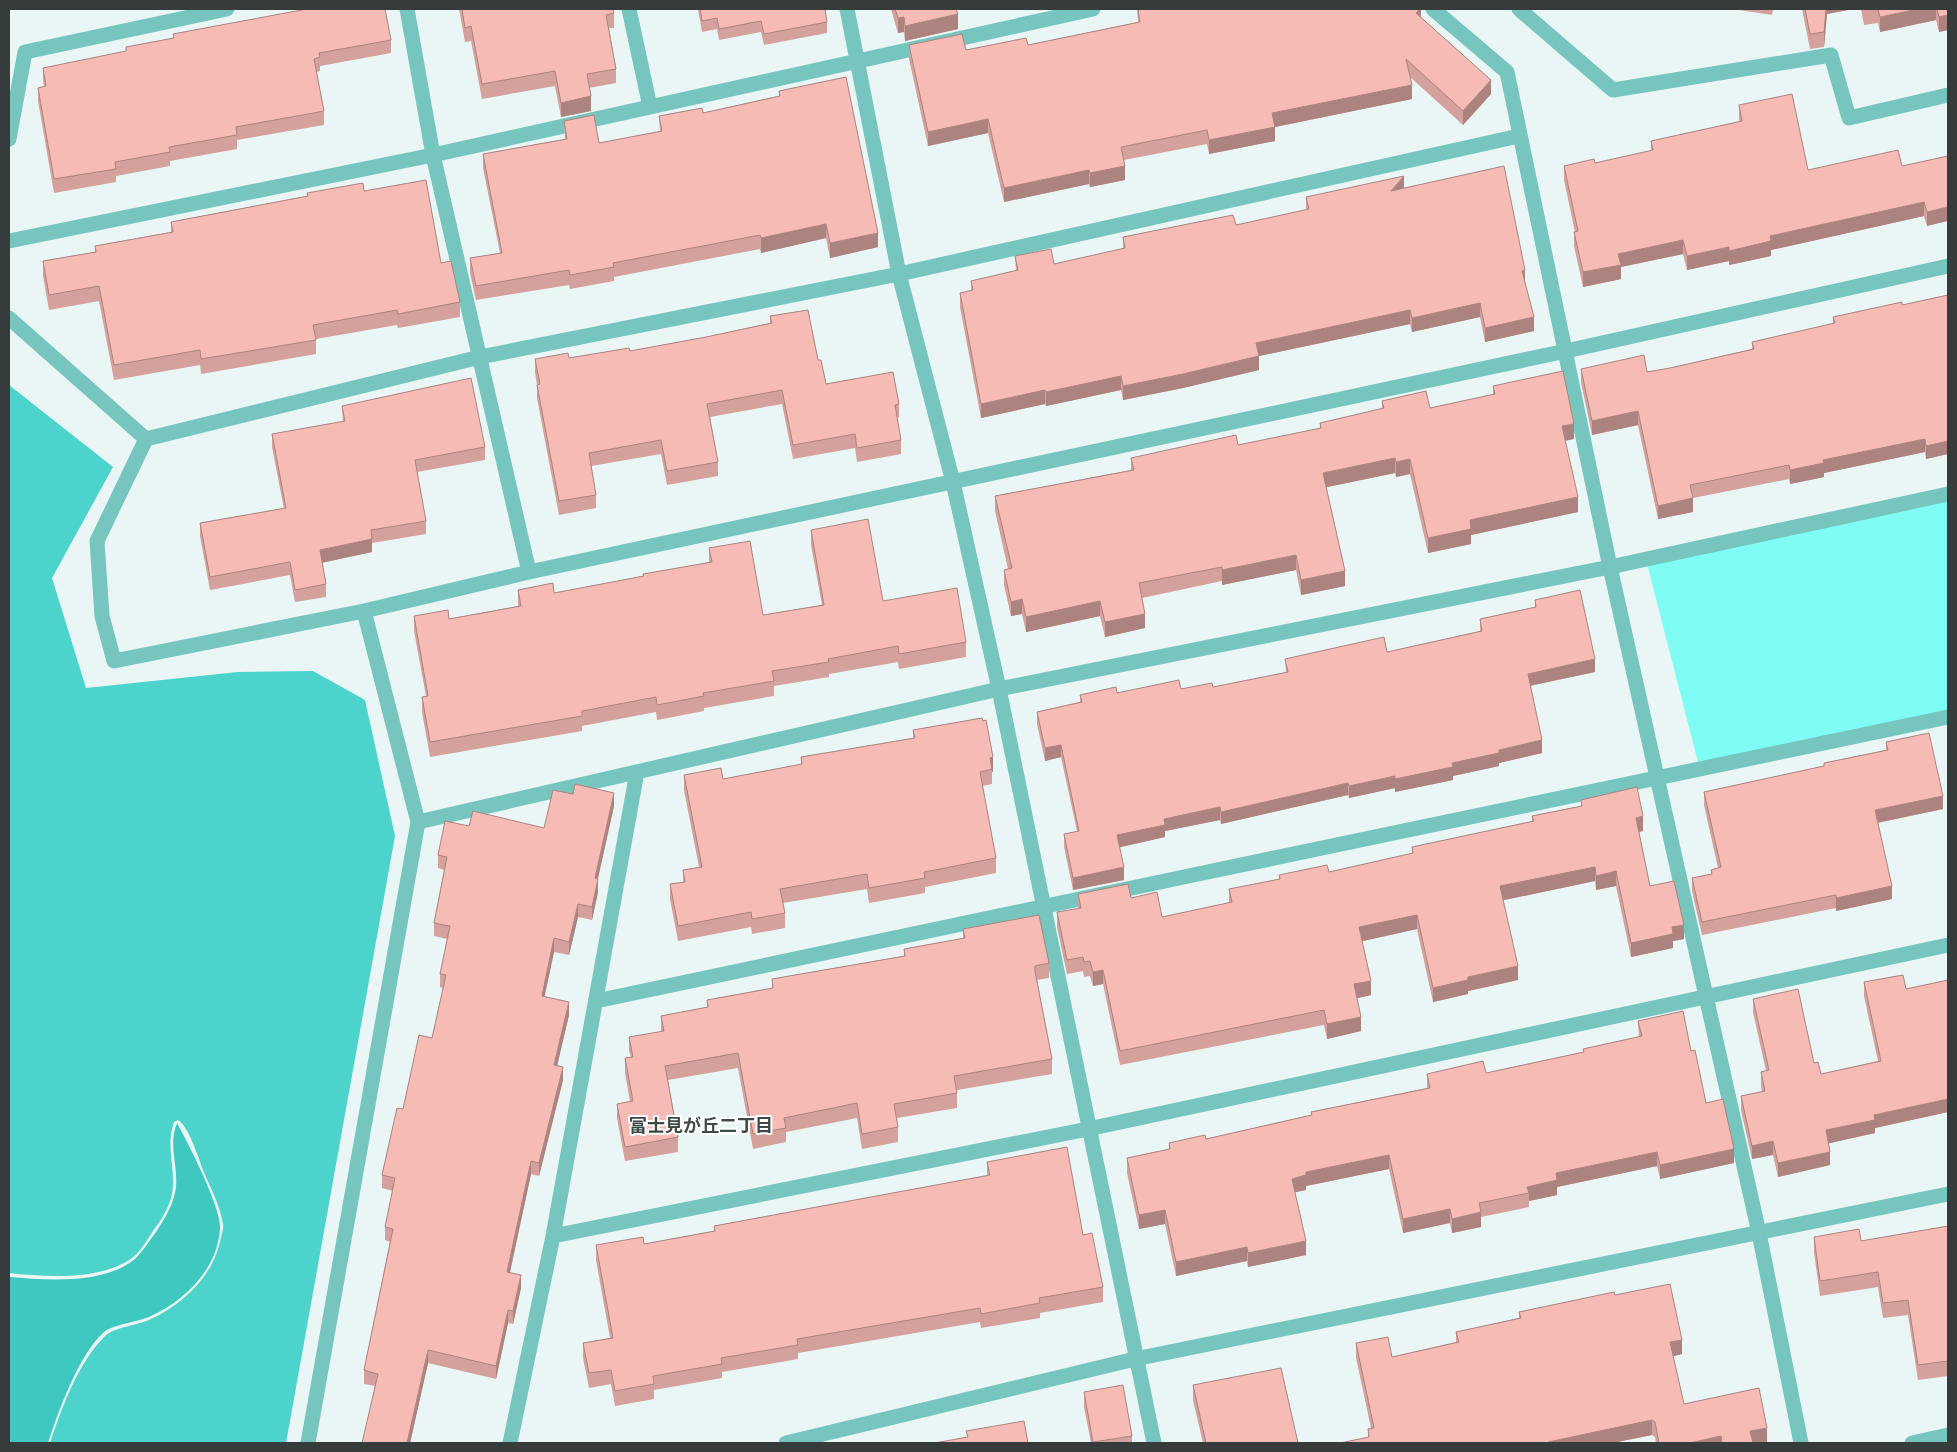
<svg xmlns="http://www.w3.org/2000/svg" width="1957" height="1452" font-family="'Zilla Slab','Noto Sans JP',serif">
	<style>
		.green { fill: #7ffdf4 }
		.forest { fill: #4cd3cb }
		.water { fill: #3ec8c0 }
		.lines { fill: none; stroke-linecap: round; stroke-linejoin: round }
		.minor { stroke: #76c6bf; stroke-width: 15 }
		.tertiary { stroke: #76c6bf; stroke-width: 15 }
		.wall { fill: #d4a19c }
		.shaded-wall { fill: #ac837f }
		.building { fill: #f6bbb5; stroke: #ac837f }
		.labels { text-anchor: middle; stroke-width: 4; stroke-linejoin: round; paint-order: stroke }
		.neighbourhood-label { font-size: 18px; font-weight: bold; fill: #3e4948; stroke: #fff }
	</style>
	<rect width="100%" height="100%" fill="#e9f6f5"/>
	<path class="green" d="M1948,494V717L1700,770L1646,560Z"/>
	<path class="forest" d="M9,385L113,467L52,578L86,688L238,672L313,671L365,700L395,836L286,1443H50C62,1407 78,1363 105,1336C114,1327 140,1325 151,1319C183,1304 212,1277 220,1242C221,1237 224,1229 223,1224C220,1205 210,1187 203,1170C199,1159 188,1125 178,1120L174,1122C166,1144 174,1163 173,1186C172,1203 163,1218 153,1231C147,1240 141,1251 132,1258C99,1281 47,1277 9,1273Z"/>
	<path class="water" d="M177,1123C188,1143 221,1207 220,1228C218,1268 186,1300 151,1316C139,1322 114,1324 104,1332C79,1354 58,1412 48,1443H9V1277C47,1280 103,1285 135,1259C143,1251 149,1241 156,1232C165,1218 174,1204 176,1187C178,1164 168,1145 177,1123Z"/>
	<g class="lines">
		<path class="minor" d="M407,9L433,155L529,572
			M629,9L650,107
			M847,9L899,274L953,482L999,689L1154,1443
			M1433,9L1507,72L1610,567L1759,1233L1801,1443
			M1519,9L1613,90L1831,55L1849,118L1948,95
			M9,139L25,52L227,9
			M9,241L433,155L1093,9
			M9,318L146,439L97,541L102,616L114,661L364,611L529,572L1566,351L1948,266
			M146,439L480,357L899,274L1519,136
			M418,822L999,689L1610,567L1948,494
			M596,1001C1046,904 1498,813 1948,717
			M553,1236L1088,1129L1948,945
			M308,1443L418,822L364,611
			M510,1443L553,1236L637,772
			M1912,1443L1948,1435"/>
		<path class="tertiary" d="M786,1443L1135,1359L1948,1194"/>
	</g>
	<path class="wall" d="M459,9H613L614,13V28H609L616,69V83L589,88L591,111L561,117L555,86L482,99L471,41L465,42Z
		M698,9H825L827,22V33L764,45L761,32L719,40L717,29L702,32Z
		M891,9H956L958,29L905,41L904,32L898,33Z
		M1137,9H1421V17L1491,94L1463,125L1410,77L1412,99L1275,127V141L1209,154L1207,144L1124,160L1125,180L1090,187L1089,184L1004,202L988,133L928,146L909,59V45L966,50L1028,45L1138,22Z
		M1733,9H1773L1772,15Z
		M1802,9H1853L1827,14L1824,47L1810,49Z
		M1861,9H1948V30L1939,32L1936,20L1880,32L1878,23L1864,25Z
		M173,34L391,40V53L320,66V71L316,72L324,111V125L237,140V149L170,161V166L116,176V182L54,193L38,101V88L44,86L43,81V68L126,52V47L173,38Z
		M779,91L878,247L830,258L826,238L761,253L760,249L614,277V281L570,289L569,285L476,300L470,273V258L500,253L483,168V154L565,139L564,121L599,143L660,132L659,116L703,113L779,96Z
		M1739,105L1808,170L1902,166L1948,156L1927,226L1924,216L1771,250V256L1729,265V261L1687,270L1683,254L1621,267V279L1583,287L1574,246V232H1575L1564,180V166L1595,163L1651,151V141L1739,122Z
		M1404,188L1525,283L1534,331L1485,342L1480,317L1412,332L1410,324L1259,356V370L1183,388L1123,400L1121,390L1046,406L1045,404L981,418L960,307V293L971,291V281L1016,271L1015,256L1054,264L1123,249V237L1236,225L1306,210V197Z
		M364,191L441,263L460,302V317L398,328L397,325L316,339V354L201,374L200,365L114,380L99,301L49,310L43,276V261L95,252V246L171,232V222L307,196V193Z
		M1948,295V454L1926,459L1925,452L1824,473V477L1790,484L1789,479L1693,498V512L1658,519L1638,425L1592,435L1581,382V369L1647,372L1670,368L1752,349V342L1833,324V317L1902,305Z
		M770,316L818,360L826,384L899,404V417L897,418L901,440V454L857,462L855,448L793,459L782,404L710,417L718,462V476L667,485L661,454L591,466L596,495V508L559,515L537,398V385L535,372V359L569,358L630,351L706,337L770,323Z
		M1493,386L1574,439L1565,441L1578,512L1471,535V544L1428,553L1410,474L1396,477L1395,473L1326,487L1345,586L1301,595L1296,570L1222,585V581L1142,598L1145,628L1105,637L1100,616L1026,632L1022,614L1011,616L1004,585V570L1008,569L995,511V496L1131,470V458L1238,445L1320,429V423L1382,409V401L1430,408L1493,395Z
		M342,406L485,447V460L417,472L426,521V534L372,543V552L322,563L326,584V597L295,602L290,575L210,590L200,536V523L284,509L272,447V434L343,422Z
		M811,530L883,601L966,642V657L899,669L898,662L829,674V677L774,686V696L704,708V711L657,720L656,712L582,726V731L430,757L422,712V697L426,696L414,631V616L449,619L518,606V590L554,593L643,576L709,562V548L763,615L822,605L811,545Z
		M1535,600L1595,672L1530,686L1542,753L1499,763V766L1453,776V780L1395,792V788L1349,798L1348,795L1221,824L1220,820L1165,831V837L1119,847L1124,880L1073,890L1064,847V834L1077,831L1061,757L1045,761L1037,724V712L1080,702V695L1213,687L1286,673L1285,659L1387,652L1480,631V619L1535,607Z
		M982,718L993,772H992V784L982,786L996,858V873L925,887V893L869,903L867,889L783,903L785,913V928L752,934L751,927L678,941L670,899V884L683,882V870L699,867L684,790V775L723,779L801,765V757L913,738V730Z
		M1886,742L1943,809L1878,823L1892,899L1836,911V908L1702,935L1692,891V878L1711,874V870L1718,868L1704,805V792L1824,766V763L1886,750Z
		M1581,800L1643,831L1639,832L1650,886L1684,939L1673,941V948L1631,957L1616,886L1596,890L1595,881L1503,900L1518,980L1468,991V994L1433,1002L1417,929L1362,941L1371,995L1357,998L1361,1031L1327,1039L1324,1025L1120,1065L1103,984L1093,986L1090,976L1084,977L1083,971L1067,974L1057,927V912L1078,909V894L1131,898L1162,917L1229,903V889L1279,879V875L1329,872L1412,854V847L1532,822V816L1581,806Z
		M614,806L598,879V892L592,920L578,917L569,955L554,952L544,997L569,1015L557,1066L563,1080L539,1176L531,1174L510,1273L521,1288L513,1324L508,1323L496,1379L428,1363L410,1443H362L376,1386L364,1384V1370L390,1242L385,1240V1227L393,1191L382,1188V1175L403,1109L432,1038L443,988L440,987V974L447,939L434,936V923L444,870L438,868V855L469,826L544,828Z
		M963,929L1049,963V978L1037,980L1052,1059V1074L957,1090V1108L897,1118L898,1127V1142L862,1149L857,1118L786,1132V1142L753,1149L738,1068L668,1080L678,1137V1152L625,1161L617,1118V1104L630,1101L625,1073V1058L631,1057L629,1051V1037L661,1032V1016L707,1007V1000L772,988V979L904,956V949L963,939Z
		M1948,980V1112L1875,1128V1133L1829,1143L1830,1165L1778,1177L1773,1155L1752,1159L1741,1110V1096L1762,1092L1761,1086V1072L1766,1071L1753,1012V999L1814,1063L1821,1074L1878,1061L1864,996V982L1906,989Z
		M1638,1021L1691,1051L1706,1103L1734,1163L1660,1179L1657,1166L1557,1187V1195L1529,1201V1207L1481,1217V1227L1452,1233L1450,1223L1403,1233L1389,1169L1306,1186V1190L1295,1192L1306,1255L1248,1267L1247,1261L1176,1276L1165,1224L1139,1229L1127,1173V1158L1169,1149V1143L1206,1139L1311,1115V1112L1427,1088V1074L1486,1073L1583,1052V1049L1639,1037Z
		M987,1162L1083,1235L1103,1287V1302L1040,1313V1318L981,1328L980,1322L798,1353V1359L722,1372V1378L654,1390V1399L615,1406L611,1384L589,1388L583,1358V1343L610,1338L596,1260V1245L644,1244L714,1231V1226L987,1176Z
		M1948,1226V1376L1918,1380L1908,1315L1883,1318L1878,1287L1820,1296L1814,1252V1237L1861,1241Z
		M1615,1295L1682,1354L1673,1356L1684,1404L1767,1442L1763,1443H1656L1655,1437L1652,1435L1612,1443H1340L1368,1437V1429L1371,1428L1356,1358V1343L1392,1357L1456,1342V1332L1519,1318V1312Z
		M1193,1385L1298,1443H1203L1193,1400Z
		M1084,1392L1132,1436V1443H1091L1084,1407Z"/>
	<path class="shaded-wall" d="M1420,9H1421V21L1416,13Z
		M1826,9H1853L1827,14L1824,47V32Z
		M1918,9H1936V20L1880,32V17Z
		M958,14V29L905,41V26Z
		M1948,15V30L1939,32V17Z
		M904,17V32L898,33V18Z
		M1491,80V94L1463,125V111Z
		M1412,85V99L1275,127V141L1209,154V140L1272,113Z
		M591,96V111L561,117V103Z
		M988,119V133L928,146V132Z
		M1125,166V180L1090,187V173Z
		M1089,170V184L1004,202V188Z
		M1404,176V190L1391,191Z
		M1924,202V216L1771,250V256L1729,265V251L1770,236Z
		M1948,207V221L1927,226V212Z
		M826,224V238L761,253V238Z
		M878,233V247L830,258V243Z
		M1683,240V254L1621,267V279L1583,287V272L1618,254Z
		M1729,247V261L1687,270V256Z
		M1525,270V284L1522,271Z
		M1480,303V317L1412,332V318Z
		M1410,310V324L1259,356V370L1183,388L1123,400V386L1256,343Z
		M1534,317V331L1485,342V328Z
		M1121,376V390L1046,406V392Z
		M1045,390V404L981,418V404Z
		M1638,411V425L1592,435V421Z
		M1574,424V439L1562,441V426Z
		M1925,439V452L1824,473V477L1790,484V470L1823,460Z
		M1948,441V454L1926,459V446Z
		M1395,458V473L1323,488V473Z
		M1410,459V474L1396,477V462Z
		M1578,497V512L1471,535V544L1428,553V538L1470,520Z
		M1693,498V512L1658,519V506Z
		M372,539V552L320,563V550Z
		M1296,555V570L1222,585V570Z
		M1345,571V586L1301,595V580Z
		M1022,599V614L1011,616V602Z
		M1100,601V616L1026,632V617Z
		M1145,614V628L1105,637V622Z
		M1595,659V672L1528,686V674Z
		M1542,740V753L1499,763V766L1453,776V780L1395,792V779L1499,750Z
		M1061,745V757L1045,761V748Z
		M993,757V772H992L990,758Z
		M1395,776V788L1349,798V786Z
		M1348,783V795L1221,824V812Z
		M614,793V806L595,891V878Z
		M1943,796V809L1875,823V810Z
		M1220,807V820L1165,831V837L1117,848V835L1164,819Z
		M1643,816V831L1636,832V818Z
		M1124,867V880L1073,890V878Z
		M1595,867V881L1500,901V886Z
		M1616,871V886L1596,890V876Z
		M598,879V892L592,920V907Z
		M1892,886V899L1836,911V898Z
		M578,904V917L569,955V942Z
		M1417,915V929L1359,942V927Z
		M1684,925V939L1673,941V948L1631,957V943L1672,927Z
		M554,938V952L542,1009V996Z
		M1518,966V980L1468,991V994L1433,1002V988L1468,977Z
		M1103,970V984L1093,986V972Z
		M1371,981V995L1354,999V984Z
		M569,1002V1015L554,1079V1065Z
		M1361,1017V1031L1327,1039V1024Z
		M563,1067V1080L539,1176V1163Z
		M1948,1099V1112L1875,1128V1133L1826,1144V1130L1874,1115Z
		M1773,1141V1155L1752,1159V1146Z
		M1734,1149V1163L1660,1179V1165Z
		M1657,1152V1166L1557,1187V1195L1529,1201V1193L1527,1187L1556,1173Z
		M1830,1152V1165L1778,1177V1163Z
		M1389,1155V1169L1306,1186V1190L1292,1193V1179L1306,1172Z
		M531,1161V1174L507,1285V1272Z
		M1450,1209V1223L1403,1233V1219Z
		M1165,1210V1224L1139,1229V1215Z
		M1481,1212V1227L1452,1233V1219Z
		M1306,1241V1255L1248,1267V1253Z
		M1247,1247V1261L1176,1276V1262Z
		M521,1275V1288L513,1324V1311Z
		M508,1310V1323L496,1379V1366Z
		M1682,1340V1354L1670,1357V1342Z
		M428,1350V1363L410,1443H407Z
		M1652,1420V1435L1612,1443H1548V1442Z
		M1767,1428V1442L1763,1443H1750V1431Z
		M1721,1436V1443H1690Z"/>
	<path class="building" d="M307,9H385L391,40L319,53L320,57L314,59L324,111L236,127L237,135L169,147L170,152L115,162L116,169L54,179L38,88L46,86L43,68L126,51V47L174,38L173,34Z
		M462,9H613L614,13L606,15L616,69L587,74L591,96L561,103L555,71L482,84L471,26L465,28Z
		M700,9H825L827,22L764,34L761,21L719,29L717,18L702,21Z
		M895,9H956L958,14L905,26L904,17L898,18Z
		M1138,9H1420L1416,13L1491,80L1463,111L1406,59L1412,85L1272,113L1275,127L1209,140L1207,130L1121,147L1125,166L1090,173L1089,170L1004,188L988,119L928,132L909,45L962,34L966,50L1026,38L1028,45L1140,22Z
		M1805,9H1826L1824,32L1810,34Z
		M1878,9H1918L1880,17Z
		M1937,9H1948V15L1939,17Z
		M846,77L878,233L830,243L826,224L761,238L760,235L613,263L614,267L570,275L569,270L476,286L470,258L502,253L483,154L567,139L564,121L594,115L599,143L662,131L659,116L702,108L703,113L780,96L779,91Z
		M1792,94L1808,170L1898,150L1902,166L1948,156V207L1927,212L1924,202L1770,236L1771,241L1729,251V247L1687,256L1683,240L1618,254L1621,265L1583,272L1574,232L1578,231L1564,166L1594,159L1595,163L1653,150L1651,141L1742,121L1739,105Z
		M1504,166L1525,270L1522,271L1534,317L1485,328L1480,303L1412,318L1410,310L1256,343L1259,356L1183,374L1123,386L1121,376L1046,392L1045,390L981,404L960,293L973,290L971,281L1018,270L1015,256L1051,249L1054,264L1125,248L1123,237L1233,215L1236,225L1309,209L1306,197L1404,176L1391,191Z
		M426,180L441,263L451,261L460,302L398,314L397,310L313,325L316,340L201,359L200,350L114,365L99,286L49,295L43,261L96,252L95,246L173,232L171,222L308,196L307,193L363,183L364,191Z
		M1948,295V441L1926,446L1925,439L1823,460L1824,463L1790,470L1789,465L1690,485L1693,498L1658,506L1638,411L1592,421L1581,369L1644,355L1647,372L1670,368L1754,349L1752,342L1835,323L1833,317L1902,302V305Z
		M808,310L818,360H821L826,384L893,372L899,404L895,405L901,440L857,448L855,434L793,445L782,390L707,404L718,462L667,471L661,440L589,453L596,495L559,501L537,385L540,384L535,359L568,353L569,358L629,348L630,351L706,337L772,323L770,316Z
		M1563,371L1574,424L1562,426L1578,497L1470,520L1471,529L1428,538L1410,459L1396,462L1395,458L1323,473L1345,571L1301,580L1296,555L1222,570V567L1139,583L1145,614L1105,622L1100,601L1026,617L1022,599L1011,602L1004,570L1012,568L995,496L1134,470L1131,458L1236,435L1238,445L1321,428L1320,423L1384,408L1382,401L1426,391L1430,408L1495,394L1493,386Z
		M471,378L485,447L415,460L426,521L371,530L372,539L320,550L326,584L295,590L290,562L210,577L200,523L286,508L272,434L345,421L342,406Z
		M868,519L883,601L957,588L966,642L899,654L898,646L828,659L829,662L772,671L774,681L703,693L704,696L657,705L656,697L582,711V716L430,742L422,697L428,696L414,616L448,610L449,619L521,606L518,590L553,583L554,593L644,576L643,574L712,562L709,548L750,541L763,615L824,605L811,530Z
		M1580,590L1595,659L1528,674L1542,740L1499,750V753L1452,763L1453,767L1395,779V776L1349,786L1348,783L1221,812L1220,807L1164,819L1165,825L1117,835L1124,867L1073,878L1064,834L1079,831L1061,745L1045,748L1037,712L1082,702L1080,695L1116,687L1117,693L1179,680L1181,689L1212,683L1213,687L1288,672L1285,659L1384,637L1387,652L1482,631L1480,619L1536,607L1535,600Z
		M982,718L983,721L986,720L993,757L990,758L992,769L980,772L996,858L924,872L925,878L869,888L867,874L780,889L785,913L752,919L751,912L678,926L670,884L685,882L683,870L702,867L684,775L721,768L723,779L802,764L801,757L915,738L913,730Z
		M1929,733L1943,796L1875,810L1892,886L1836,898V895L1702,922L1692,878L1712,874L1711,870L1721,867L1704,792L1824,766V763L1888,750L1886,742Z
		M575,784L614,793L595,878L598,879L592,907L578,904L569,942L554,938L542,996L569,1002L554,1065L563,1067L539,1163L531,1161L507,1272L521,1275L513,1311L508,1310L496,1366L428,1350L407,1443H362L378,1374L364,1370L393,1229L385,1227L395,1178L382,1175L397,1108L403,1109L419,1035L432,1038L446,975L440,974L450,926L434,923L447,857L438,855L445,821L469,826L473,811L544,828L553,790L573,794Z
		M1637,787L1643,816L1636,818L1650,886L1674,881L1684,925L1672,927L1673,934L1631,943L1616,871L1596,876L1595,867L1500,886L1518,966L1468,977V980L1433,988L1417,915L1359,927L1371,981L1354,984L1361,1017L1327,1024L1324,1010L1120,1051L1103,970L1093,972L1090,961L1084,962L1083,957L1067,960L1057,912L1081,908L1078,894L1128,884L1131,898L1157,892L1162,917L1232,902L1229,889L1280,879L1279,875L1327,865L1329,872L1413,853L1412,847L1534,821L1532,816L1582,806L1581,800Z
		M1039,915L1049,963L1035,966V971L1052,1059L954,1076L957,1093L894,1104L898,1127L862,1134L857,1103L784,1118L786,1128L753,1134L738,1053L665,1066L678,1137L625,1147L617,1104L633,1101L625,1058L633,1057L629,1037L664,1031L661,1016L708,1007L707,1000L773,988L772,979L905,956L904,949L965,938L963,929Z
		M1903,975L1906,989L1948,980V1099L1874,1115L1875,1120L1826,1130L1830,1152L1778,1163L1773,1141L1752,1146L1741,1096L1765,1091L1761,1072L1769,1070L1753,999L1798,989L1814,1063L1818,1062L1821,1074L1881,1061L1864,982Z
		M1683,1011L1691,1051L1695,1050L1706,1103L1723,1099L1734,1149L1660,1165L1657,1152L1556,1173L1557,1180L1527,1187L1529,1193L1479,1203L1481,1212L1452,1219L1450,1209L1403,1219L1389,1155L1306,1172V1175L1292,1179L1306,1241L1248,1253L1247,1247L1176,1262L1165,1210L1139,1215L1127,1158L1170,1149L1169,1143L1205,1135L1206,1139L1312,1115L1311,1112L1430,1088L1427,1074L1483,1061L1486,1073L1584,1052L1583,1049L1642,1036L1638,1021Z
		M1067,1147L1083,1235L1092,1233L1103,1287L1039,1298L1040,1303L981,1314L980,1308L797,1339L798,1345L721,1358L722,1364L653,1376L654,1384L615,1391L611,1370L589,1373L583,1343L613,1338L596,1245L643,1237L644,1244L715,1231L714,1226L990,1175L987,1162Z
		M1948,1226V1361L1918,1365L1908,1300L1883,1303L1878,1272L1820,1281L1814,1237L1859,1229L1861,1241Z
		M1670,1284L1682,1340L1670,1342L1684,1404L1759,1388L1767,1428L1750,1431L1753,1443H1722L1721,1436L1690,1443H1659L1655,1422L1652,1420L1548,1442V1443H1340L1369,1437L1368,1429L1374,1428L1356,1343L1388,1337L1392,1357L1459,1342L1456,1332L1521,1318L1519,1312L1614,1292L1615,1295Z
		M1281,1368L1298,1443H1206L1193,1385Z
		M1123,1385L1132,1436L1093,1442L1084,1392Z
		M1024,1421L1028,1443H934L968,1437L966,1431Z"/>
	<g class="labels">
		<g class="neighbourhood-label">
			<text x="701" y="1132">富士見が丘二丁目</text>
		</g>
	</g>
	<rect width="1957" height="1452" fill="none" stroke="#363b3b" stroke-width="20"/>
</svg>
